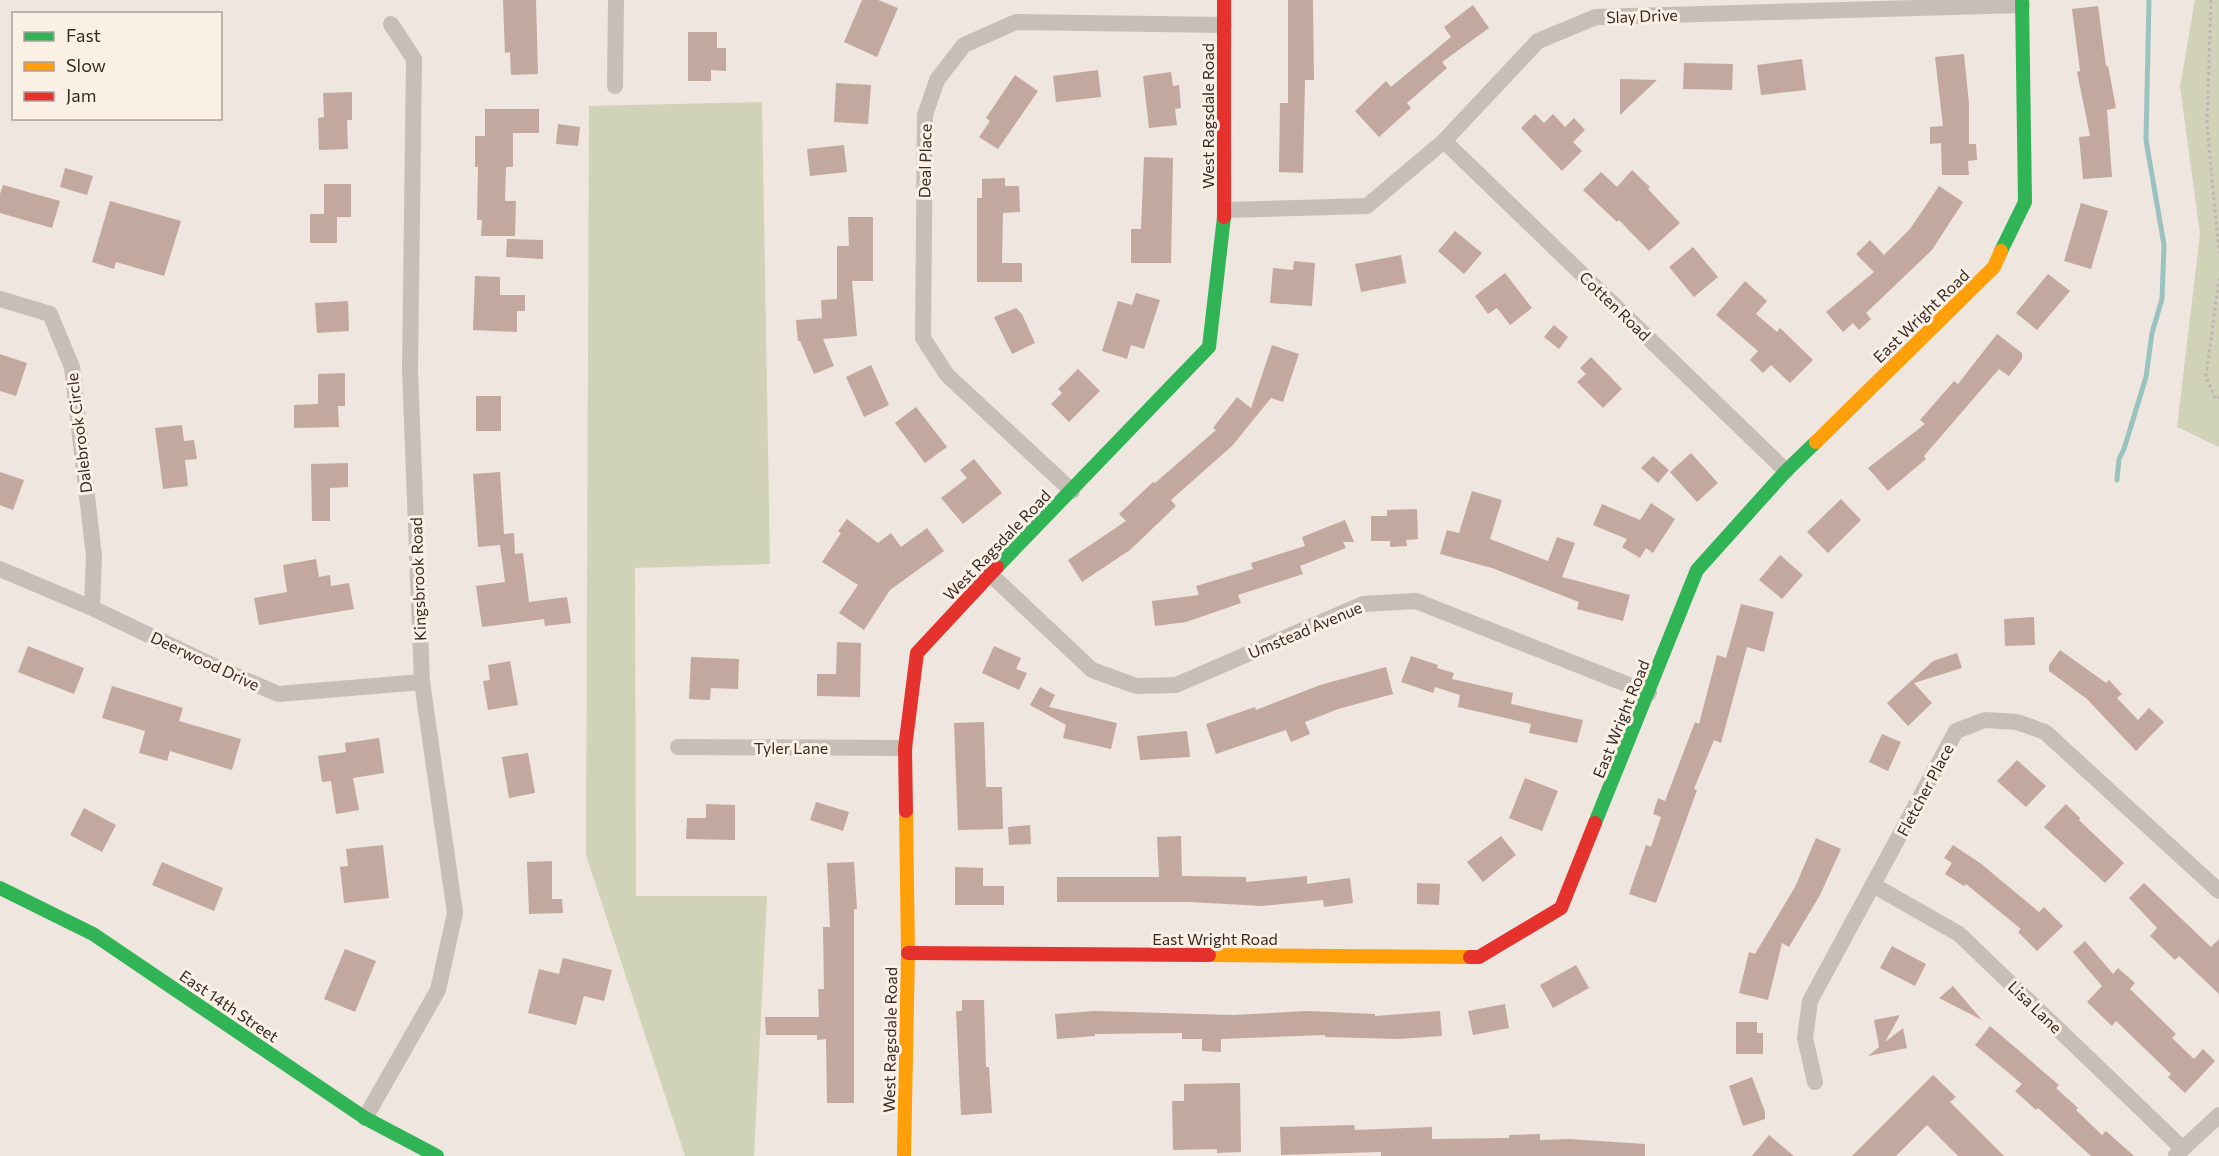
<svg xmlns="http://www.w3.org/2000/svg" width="2219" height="1156" font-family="Commissioner,sans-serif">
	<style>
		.green { fill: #d0d3b8 }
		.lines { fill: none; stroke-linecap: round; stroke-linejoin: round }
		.stream { stroke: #9ac3c0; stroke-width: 5 }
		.building { fill: #c3a89f }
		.path { stroke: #bfb6b1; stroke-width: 3; stroke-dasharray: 3 3; stroke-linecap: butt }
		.street { stroke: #c7beb8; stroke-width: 16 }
		.fast { stroke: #30b455; stroke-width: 14 }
		.slow { stroke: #ff9f0a; stroke-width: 14 }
		.jam { stroke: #e5322d; stroke-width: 14 }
		.labels { text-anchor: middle; stroke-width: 6; stroke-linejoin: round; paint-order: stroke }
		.street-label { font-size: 16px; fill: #382b26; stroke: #fbf0e6 }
	</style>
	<rect width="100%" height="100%" fill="#eee6df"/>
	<path class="green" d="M2195,0H2219V447L2177,427L2200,234L2180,87Z
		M762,102L770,564L635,568L636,896H767L754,1156H685L586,855L589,106Z"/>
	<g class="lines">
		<path class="stream" d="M2117,480L2119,459L2124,449L2146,377L2152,333L2162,299L2164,245L2146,140L2149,0"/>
	</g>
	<path class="building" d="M503,0H536L538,74L511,75L510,52L505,53Z
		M862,0H878L898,8L877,57L844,42Z
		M1288,0H1313L1314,80H1305L1303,173L1279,172L1280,103H1288Z
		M1473,5L1489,28L1442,62L1447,68L1407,103L1411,108L1379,137L1355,111L1386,81L1391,87L1451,37L1444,27Z
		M2098,6L2106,66H2108L2116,108L2107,110L2112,177L2083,179L2079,137L2090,136L2077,72L2080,71L2072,9Z
		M688,32H717V48H726V71L711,70V81H688Z
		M1964,54L1969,104V144H1976L1977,160L1968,161L1969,175H1942L1941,143L1930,144V127L1943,126L1935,57Z
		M1802,59L1806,90L1761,95L1757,65Z
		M1684,63L1733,64L1732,90L1683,89Z
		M1098,70L1101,97L1056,102L1053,76Z
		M1171,72L1173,86L1179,85L1181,108L1175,109L1177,125L1149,128L1143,76Z
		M1015,75L1038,91L998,149L979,137L990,121L986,118Z
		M1620,79L1657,80L1620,115Z
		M836,83L871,85L868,124L834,122Z
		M352,92V120H347L348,149L319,150L318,118L324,117L323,93Z
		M485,109H539V133H513V167H506L505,201H516L515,236H481L482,220H477L478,167H475V136H485Z
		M1535,114L1544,123L1553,114L1565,127L1574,118L1585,130L1573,142L1582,151L1562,171L1521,128Z
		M558,124L580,127L578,146L556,144Z
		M844,145L847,172L810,176L807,149Z
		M1144,157L1173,158L1171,263H1131V229H1141Z
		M65,168L93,176L87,195L60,187Z
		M1632,170L1650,187L1648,189L1680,223L1649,251L1619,220L1617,222L1583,190L1601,172L1617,187Z
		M1005,178V186H1019L1020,212L1003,213L1002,263H1022V282H977V198H982V179Z
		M324,184H351V217H337V243H310V214H324Z
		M3,185L60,201L52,228L0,213V194Z
		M1939,186L1963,202L1932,250L1866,313L1871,319L1859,330L1853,323L1843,332L1826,312L1874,272L1856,254L1870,240L1884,255L1910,229Z
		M110,201L181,221L164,276L116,262L114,269L92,262Z
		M2081,203L2108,211L2091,269L2064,261Z
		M848,217H873V281H852L857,336L823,339L834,366L814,374L800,341H798L796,320L822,318L821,300L837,299V246H849Z
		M1455,231L1482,253L1464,274L1438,251Z
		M507,239L543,240V259L506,257Z
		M1693,247L1718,277L1694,297L1669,267Z
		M1401,255L1406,283L1361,292L1355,264Z
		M1294,261L1315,263L1312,306L1270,303L1273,268L1293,270Z
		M1505,273L1532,308L1510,325L1497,308L1488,314L1475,296Z
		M2048,274L2070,291L2037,330L2016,313Z
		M475,276L500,277V295H525V311H517V332L473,330Z
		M1745,281L1767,301L1756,314L1777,332L1780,328L1813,360L1790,383L1771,365L1763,373L1750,360L1758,351L1716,315Z
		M1136,293L1160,300L1144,349L1131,345L1127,359L1102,351L1118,301L1132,305Z
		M348,301L349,331L317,333L315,303Z
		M1016,308L1022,314L1035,343L1012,354L994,317Z
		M1554,325L1568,337L1559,349L1544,337Z
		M1997,334L2022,353V359L2009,376L1999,369L1924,456L1926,459L1888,491L1868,468L1925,424L1920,420L1954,381L1958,384Z
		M1272,345L1299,354L1283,402L1271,398L1232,446L1171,500L1176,506L1130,550L1082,582L1068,560L1126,521L1119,514L1153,482L1155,483L1216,430L1213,428L1237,397L1251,408Z
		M0,354L27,363L16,396L0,391Z
		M1591,357L1622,389L1603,408L1577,382L1586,374L1580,368Z
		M871,365L889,405L864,417L846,377Z
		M1078,369L1100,391L1069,422L1051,404L1062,393L1058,389Z
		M345,373V406H338L339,427L294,428V405L318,404V374Z
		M476,396H501V431H476Z
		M916,407L947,447L925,463L895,423Z
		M182,425L184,441L194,440L197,459L185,460L188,486L163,489L155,428Z
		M1691,453L1718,483L1697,502L1670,472Z
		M1653,456L1669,470L1658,483L1641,468Z
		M974,459L1002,493L963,524L941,498L967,478L960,470Z
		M348,463V487L330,488V521H312L311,464Z
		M0,472L24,480L13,510L0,505Z
		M500,472L504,534L514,533L515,554L523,553L529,602L567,597L571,623L545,626L544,619L482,627L476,586L505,582L500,545L478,547L473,474Z
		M1472,491L1502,500L1490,539L1548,561L1557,537L1575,543L1562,577L1630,595L1623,621L1577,609L1579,602L1492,568L1440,554L1447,530L1459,533Z
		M1841,499L1861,520L1828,553L1807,532Z
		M1651,503L1675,519L1653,553L1646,548L1640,558L1622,547L1627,539L1593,525L1602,504L1640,520Z
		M1417,509L1418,539L1406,540L1407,546L1390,547V541H1371V516H1387V510Z
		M847,519L878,543L891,533L901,547L927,528L944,551L890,590L864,630L839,613L858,585L822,562L841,533L838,531Z
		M1345,520L1354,542H1343L1346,548L1300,566L1303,574L1238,595L1241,603L1186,622L1155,626L1152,601L1199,595L1196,586L1253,569L1251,563L1305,546L1302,537Z
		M1780,555L1803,575L1782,599L1759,580Z
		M316,559L319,577L330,575L331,586L349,583L354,609L259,625L254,598L287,592L283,565Z
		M1741,604L1774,612L1764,652L1747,647L1721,743L1714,740L1694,789L1697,790L1656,903L1629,894L1646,845L1651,847L1661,817L1653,814L1658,798L1665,801L1695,722L1699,724L1717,655L1726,658Z
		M2034,617L2035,645L2005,646L2004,619Z
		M837,642L861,643L860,697L817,696V674H836Z
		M28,646L84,668L74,694L18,672Z
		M994,646L1021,658L1016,669L1027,673L1019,690L982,673Z
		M2060,650L2106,683L2109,680L2122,694L2117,698L2138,720L2149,708L2164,722L2136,751L2087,699L2049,671V665Z
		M1957,653L1962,668L1914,683L1932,703L1908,726L1887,703L1933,661Z
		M1411,656L1438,665L1437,668L1454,673L1452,679L1513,693L1511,704L1583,720L1577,743L1529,733L1531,724L1458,707L1460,695L1435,687L1433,693L1401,682Z
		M691,657L739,659L738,689L711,688L710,700L689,699Z
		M510,661L518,705L488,710L483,681L490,680L488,665Z
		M1386,667L1393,694L1338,709L1305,722L1310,734L1291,742L1286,730L1216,754L1206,724L1255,707L1256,710L1320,685Z
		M112,686L183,708L179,721L241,739L232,770L170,751L167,761L139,753L145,731L102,718Z
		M1040,687L1055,695L1049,707L1117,723L1111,749L1063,738L1066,725L1030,705Z
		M984,722L986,787H1002L1003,829L958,830L954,723Z
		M1187,731L1190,757L1140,760L1137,736Z
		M1882,734L1901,742L1888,771L1869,762Z
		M379,738L384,773L353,778L359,810L336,814L331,781L322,782L318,756L346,752L345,743Z
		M528,753L535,793L509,798L502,757Z
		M2017,760L2046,786L2026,807L1997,781Z
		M1525,778L1558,791L1542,831L1509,818Z
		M816,802L849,812L843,831L810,820Z
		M706,804L735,805V840L686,839L687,818H706Z
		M2066,804L2080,818L2079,820L2124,863L2105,883L2044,827Z
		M84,808L116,825L102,852L70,835Z
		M1030,825L1031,844L1009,845L1008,827Z
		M1181,836L1182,876L1246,877V882L1307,876V884L1350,878L1353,903L1324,907L1323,900L1262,906L1190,902H1057V877H1159L1157,837Z
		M1501,836L1516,855L1483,882L1467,862Z
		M1816,838L1841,849L1820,895L1789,947L1782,943L1768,1000L1739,993L1749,952L1755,954L1795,887Z
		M383,845L389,898L344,903L340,867L348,866L346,849Z
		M1953,845L1980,863L2039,912L2044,907L2063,926L2037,951L2018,932L2021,929L1966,884L1964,886L1945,874L1952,863L1944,858Z
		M552,861V899H562L563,913L529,914L527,862Z
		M162,862L223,888L214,911L152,885Z
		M854,862L857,909H854V1103H827L826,1039L817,1040V1035H766L765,1017H819L818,989H824L823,927H830L827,863Z
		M955,867L983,868V886H1004V905H955Z
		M1417,883L1440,884L1439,905L1417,904Z
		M2144,883L2211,947L2219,939V994L2179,956L2175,960L2150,936L2157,928L2129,898Z
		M2085,941L2113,974L2118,968L2135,983L2130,989L2176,1034L2172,1038L2194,1059L2203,1049L2215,1061L2185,1093L2168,1077L2171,1074L2116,1021L2112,1026L2087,1002L2102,986L2073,952Z
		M1892,946L1926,964L1915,986L1880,968Z
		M345,949L376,961L355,1012L324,999Z
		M563,958L612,970L604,1001L584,996L576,1025L528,1013L539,969L559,974Z
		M1576,965L1589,988L1553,1008L1540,985Z
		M1953,986L1982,1020L1939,998Z
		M962,1000H984L986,1067H989L992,1113L961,1115L956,1011H962Z
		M1505,1004L1509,1028L1473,1035L1468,1011Z
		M1094,1011L1233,1015L1307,1011L1375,1014V1016L1440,1011L1442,1036L1398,1039L1325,1037V1035L1221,1039V1052L1202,1051V1039H1182V1033L1095,1034V1036L1057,1039L1055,1014Z
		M1900,1015L1885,1042L1903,1028L1907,1048L1868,1056L1879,1047L1874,1020Z
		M1736,1022H1757V1033H1763V1054H1736Z
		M1990,1026L2059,1085L2056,1088L2078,1108L2076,1110L2102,1135L2106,1131L2134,1156H2091L2038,1108L2036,1110L2015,1091L2022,1084L1975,1045Z
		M1933,1075L1956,1097L1950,1102L2004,1156H1958L1927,1125L1896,1156H1852Z
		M1752,1077L1765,1112V1119L1743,1126L1729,1086Z
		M1240,1083L1241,1152L1217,1153V1149L1173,1150L1172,1101H1184V1084Z
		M1354,1125L1355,1130L1432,1127V1139L1509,1138V1135L1540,1134V1140L1569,1139L1645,1144V1156H1381V1152L1281,1155L1280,1127Z
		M1769,1135L1794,1156H1752Z"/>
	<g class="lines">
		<path class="path" d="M2211,0L2207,124L2219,253
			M2219,278L2206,376L2215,399L2219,397"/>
		<path class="street" d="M615,86L616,0
			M1444,141L1786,471
			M1225,210L1367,206L1444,141L1538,41L1596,17L2022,5
			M0,299L50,314L72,367L94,556L92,608
			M1072,491L947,375L923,338L925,115L937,80L964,45L1016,22L1224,25
			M0,569L92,608L216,667L278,694L422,682
			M990,574L1092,670L1136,686L1176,685L1363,604L1416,601L1649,693
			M678,747L905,748
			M1873,885L1959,934L2182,1148
			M1815,1082L1805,1038L1810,1001L1956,731L1985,720L2017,722L2045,732L2219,891
			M365,1118L438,990L455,913L422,682L410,370L414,59L391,24
			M2176,1155L2219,1115"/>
		<path class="fast" d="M2001,251L2025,202L2022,0
			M997,567L1209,347L1224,217
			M1595,823L1697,570L1786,471L1816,442
			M0,888L93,934L365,1118L437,1156"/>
		<path class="slow" d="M1816,442L1994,267L2001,251
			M1209,955L1470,957
			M904,1156L908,953L906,811"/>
		<path class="jam" d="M1224,0V217
			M906,811L905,748L917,653L997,567
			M908,953L1209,955
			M1470,957H1479L1561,908L1595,823"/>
	</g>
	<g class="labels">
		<g class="street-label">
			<text transform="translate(1642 16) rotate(-2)" y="6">Slay Drive</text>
			<text transform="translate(1208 116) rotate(-90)" y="6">West Ragsdale Road</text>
			<text transform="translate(925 161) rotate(-89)" y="6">Deal Place</text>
			<text transform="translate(1615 306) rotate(44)" y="6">Cotten Road</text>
			<text transform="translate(1921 316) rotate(-44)" y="6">East Wright Road</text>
			<text transform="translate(79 433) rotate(-97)" y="6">Dalebrook Circle</text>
			<text transform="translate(997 545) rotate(-46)" y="6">West Ragsdale Road</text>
			<text transform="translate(418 579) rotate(-92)" y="6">Kingsbrook Road</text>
			<text transform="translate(1305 630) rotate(-23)" y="6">Umstead Avenue</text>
			<text transform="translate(205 661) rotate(25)" y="6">Deerwood Drive</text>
			<text transform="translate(1621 719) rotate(-68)" y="6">East Wright Road</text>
			<text x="791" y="754">Tyler Lane</text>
			<text transform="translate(1925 790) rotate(-62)" y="6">Fletcher Place</text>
			<text x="1215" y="945">East Wright Road</text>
			<text transform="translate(229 1006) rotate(34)" y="6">East 14th Street</text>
			<text transform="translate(2035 1007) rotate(44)" y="6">Lisa Lane</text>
			<text transform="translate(890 1040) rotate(-89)" y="6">West Ragsdale Road</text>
		</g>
	</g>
	<rect x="12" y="12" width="210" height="108" fill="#fbf0e6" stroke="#ada199" stroke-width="1.5"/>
	<rect x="24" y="32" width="30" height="9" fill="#30b455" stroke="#ada199" stroke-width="1.5"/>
	<text x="66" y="42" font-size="18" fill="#382b26">Fast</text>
	<rect x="24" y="62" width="30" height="9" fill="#ff9f0a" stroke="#ada199" stroke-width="1.5"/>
	<text x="66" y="72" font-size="18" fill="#382b26">Slow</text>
	<rect x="24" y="92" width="30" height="9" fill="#e5322d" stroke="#ada199" stroke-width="1.5"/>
	<text x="66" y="102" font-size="18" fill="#382b26">Jam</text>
</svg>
